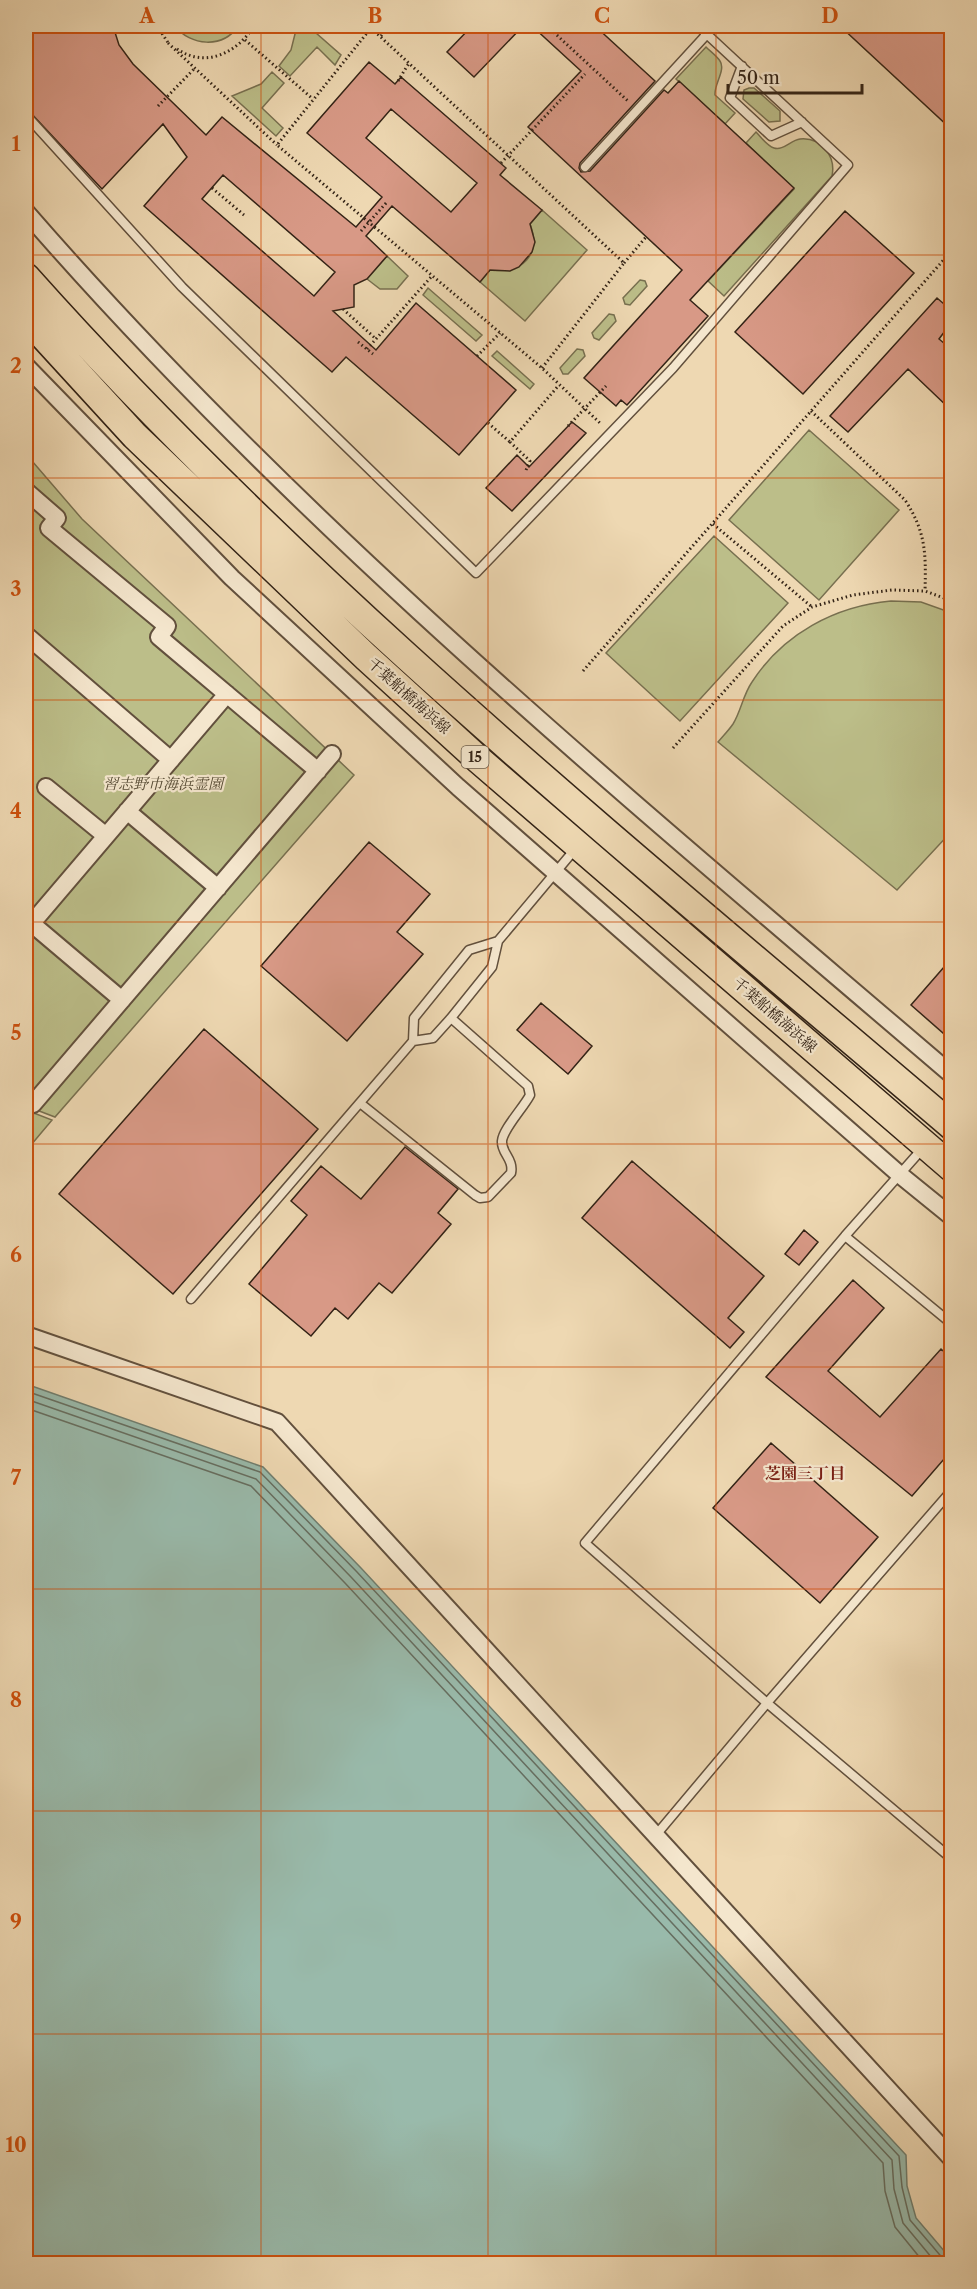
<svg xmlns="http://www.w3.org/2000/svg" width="977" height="2289" font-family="'Libre Caslon Text','Noto Serif JP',serif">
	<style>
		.green { fill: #bcbe89; stroke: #787050; stroke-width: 1.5 }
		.water { fill: #99baab; stroke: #707e6f; stroke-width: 1.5 }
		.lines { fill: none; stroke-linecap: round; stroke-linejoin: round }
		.shore { stroke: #666e60; stroke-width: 1.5 }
		.building { fill: #d89986; stroke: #332316; stroke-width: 1.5; fill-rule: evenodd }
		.lane-casing { stroke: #62503d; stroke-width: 11 }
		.street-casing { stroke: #62503d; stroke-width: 20 }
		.primary-casing { stroke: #332316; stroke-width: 30 }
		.path { stroke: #332316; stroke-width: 3; stroke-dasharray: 1.5 3; stroke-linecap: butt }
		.lane { stroke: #f4e6cd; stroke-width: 8 }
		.street { stroke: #f4e6cd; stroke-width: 16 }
		.primary { stroke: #eed8b2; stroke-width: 27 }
		.grid { fill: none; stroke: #cd510e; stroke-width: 1.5; stroke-opacity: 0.55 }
		.labels { text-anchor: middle; stroke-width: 4.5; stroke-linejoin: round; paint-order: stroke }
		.shield { fill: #f4e6cd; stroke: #6d5e4d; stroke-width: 1.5 }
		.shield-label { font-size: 14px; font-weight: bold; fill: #332316 }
		.street-label { font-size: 15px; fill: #332316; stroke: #f4e6cd }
		.park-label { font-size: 15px; font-style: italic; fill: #554a33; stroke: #f4e6cd }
		.neighbourhood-label { font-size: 16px; font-weight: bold; fill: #7a1f14; stroke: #f4e6cd }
		.neatline { fill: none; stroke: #cd510e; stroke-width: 2 }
		.grid-label { font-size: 20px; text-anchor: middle; font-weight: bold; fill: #cd510e }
	</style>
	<rect width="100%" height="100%" fill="#eed8b2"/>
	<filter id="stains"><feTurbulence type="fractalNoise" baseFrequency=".00333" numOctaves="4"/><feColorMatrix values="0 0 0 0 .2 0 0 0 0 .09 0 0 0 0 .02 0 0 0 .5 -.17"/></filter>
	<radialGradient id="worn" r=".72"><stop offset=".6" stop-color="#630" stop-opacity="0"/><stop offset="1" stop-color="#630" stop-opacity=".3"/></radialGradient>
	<path class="green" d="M175,26H238C223,49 190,46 175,26Z
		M297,26H308L341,55L335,65L317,47L290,76L279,66L291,50Z
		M706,47C710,51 717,56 720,61C726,70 714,84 715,95L735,113L725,124L676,79Z
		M272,72L284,83L262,108L283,128L276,136L232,96L261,84Z
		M749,88H754L780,111V121L769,122L743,99L744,90Z
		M756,132C761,137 767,146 774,148C783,151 791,140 800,139C822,137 836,157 832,176L724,296L708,281L794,189L746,143Z
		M542,210L587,250L525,321L480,282L490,270C522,274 542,255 530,224Z
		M387,256L408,276L397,289H380L367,279Z
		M640,280L645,281L647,286L630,305L625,304L623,298Z
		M428,288L482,335L476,341L423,295Z
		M609,314L614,315L616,321L599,340L594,338L592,333Z
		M577,349L583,350L585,356L568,374H563L560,368Z
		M497,351L534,384L530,389L492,356Z
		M809,430L899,510L819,600L729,520Z
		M26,454L82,519L354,775L55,1117L26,1106Z
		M714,536L788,603L680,721L606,653Z
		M891,601L921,602L952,613L951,832L897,890L718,742C723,736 729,730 733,724C741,711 743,695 752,682C783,634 835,606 891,601Z
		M26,1110L52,1120L26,1151Z"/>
	<path class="water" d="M26,1384L263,1467L361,1568L906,2155L907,2186L916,2218L951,2259V2263H26Z"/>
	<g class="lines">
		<path class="shore" d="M26,1391L260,1472L357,1572L899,2156L902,2187L910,2220L945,2261L952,2263
			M26,1399L256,1479L351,1577L892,2160L894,2189L903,2223L937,2264
			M26,1408L251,1486L345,1583L883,2163L885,2191L895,2227L925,2264"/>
	</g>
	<path class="building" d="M26,26H113L119,45L133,64L206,135L222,117L356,227L382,197L307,133L369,62L395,84L401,77L506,168L500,175L542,210L530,224L535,242L532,252L519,267L510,271L490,270L480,282L392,206L366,236L387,256L367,279L354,285V307L333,311L376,350L416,303L516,390L459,455L346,357L332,372L144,206L187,157L163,124L102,189L27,109ZM391,109L477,183L451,212L366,138ZM223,175L335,272L314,296L202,199Z
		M472,26H523L474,77L447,52Z
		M532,26H595L655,81L580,163L579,168L581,172L590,171L664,90L668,93L679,81L794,188L690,300L708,316L627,405L621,400L616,406L584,378L682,270L528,127L581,71Z
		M840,26H951V129Z
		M845,211L914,273L803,394L735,332Z
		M937,298L951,310V323L939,339L951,349V410L908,369L848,432L830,416Z
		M572,422L586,433L512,511L486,488L517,455L529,467Z
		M369,842L430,894L397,932L423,954L347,1041L261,966Z
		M951,959V1040L911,1005Z
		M541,1003L592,1046L568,1074L517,1030Z
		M204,1029L318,1129L173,1294L59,1194Z
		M405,1147L458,1189L438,1213L451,1224L392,1293L379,1283L348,1319L335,1308L311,1336L249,1284L307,1215L291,1201L321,1166L361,1199Z
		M632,1161L764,1276L728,1318L744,1332L730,1348L582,1218Z
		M804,1230L818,1242L799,1265L785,1254Z
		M853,1280L884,1308L828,1371L880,1417L941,1349L951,1358V1451L912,1496L766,1377Z
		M771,1443L878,1537L820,1603L713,1508Z"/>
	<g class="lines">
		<g class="lane-casing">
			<path id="lane" d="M742,66L730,98L771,136L802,122
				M26,115L182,287L476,573L673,368L848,165L698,26
				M585,167L707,34
				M413,1041L433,1038L451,1018L492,967L498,941L576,848
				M360,1103L475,1195L480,1198L488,1197L511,1173C514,1159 501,1153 502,1141C503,1129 524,1107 530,1095L528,1086L451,1018
				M923,1148L845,1236L585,1543L767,1703L952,1859
				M845,1236L952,1324
				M191,1299L413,1041L414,1018L469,950L498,941
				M656,1835L767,1703L952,1490"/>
		</g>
		<g class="street-casing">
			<path id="street" d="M26,212C303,531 631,800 952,1075
				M26,366L232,578L458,787L899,1174L952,1217
				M26,491L57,518L49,528L167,626L159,637L318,771
				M26,635L171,760
				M46,787L106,836
				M127,811L218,888
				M31,923L122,1000
				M26,930L227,694
				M26,1101L33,1104L332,754
				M26,1335L277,1422L952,2159"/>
		</g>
		<g class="primary-casing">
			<path id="primary" d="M26,277C305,590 633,854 952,1126
				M26,317L135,436L366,657L479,760L952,1168"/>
		</g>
		<path class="path" d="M157,26L169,44
			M547,26L629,102
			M381,36L389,26
			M245,40L313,99
			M168,43L277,145
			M177,49C206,69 238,52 254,26
			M398,81L409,63
			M158,106L195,68
			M501,163L585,74
			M212,188L244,215
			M361,231L387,202
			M624,263L646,237
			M343,309L376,339
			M358,342L373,354
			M367,349L432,276
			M477,356L500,333
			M542,368L624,263L371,28L277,145L542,368L601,424
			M811,411L905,500C926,532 926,554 925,591
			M488,423L510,442
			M568,426L606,386
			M526,470L530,461L510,442L559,385
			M713,524L812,607
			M583,671L947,256
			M673,748L783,626L812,607L853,595L892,590L925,591L952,601"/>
		<use href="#lane" class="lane"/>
		<use href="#street" class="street"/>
		<use href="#primary" class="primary"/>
	</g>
	<path class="grid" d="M261,26V2264M488,26V2264M716,26V2264M26,255H952M26,478H952M26,700H952M26,922H952M26,1144H952M26,1367H952M26,1589H952M26,1811H952M26,2034H952"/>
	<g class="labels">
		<rect class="shield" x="461.5" y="746" width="27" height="22" rx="4.5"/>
		<g class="shield-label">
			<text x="475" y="762">15</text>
		</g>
		<g class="street-label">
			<text transform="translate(409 696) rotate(42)" y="5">千葉船橋海浜線</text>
			<text transform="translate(775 1015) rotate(41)" y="5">千葉船橋海浜線</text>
		</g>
		<g class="park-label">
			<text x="163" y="789">習志野市海浜霊園</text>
		</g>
		<g class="neighbourhood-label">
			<text x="805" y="1479">芝園三丁目</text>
		</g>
	</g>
	<rect width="977" height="2289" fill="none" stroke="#eed8b2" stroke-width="66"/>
	<path d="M728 84v9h134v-9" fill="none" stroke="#332316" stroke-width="3"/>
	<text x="737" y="84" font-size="18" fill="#332316" stroke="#f4e6cd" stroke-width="4.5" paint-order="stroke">50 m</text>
	<rect x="33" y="33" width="911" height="2223" class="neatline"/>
	<g class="grid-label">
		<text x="147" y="23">A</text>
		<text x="375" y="23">B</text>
		<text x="602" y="23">C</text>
		<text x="830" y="23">D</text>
		<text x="16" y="151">1</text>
		<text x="16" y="373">2</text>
		<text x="16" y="596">3</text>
		<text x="16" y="818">4</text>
		<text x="16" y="1040">5</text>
		<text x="16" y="1262">6</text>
		<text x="16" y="1485">7</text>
		<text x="16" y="1707">8</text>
		<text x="16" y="1929">9</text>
		<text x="16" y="2152">10</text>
	</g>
	<rect width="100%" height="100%" filter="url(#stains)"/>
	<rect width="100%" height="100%" fill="url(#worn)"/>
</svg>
